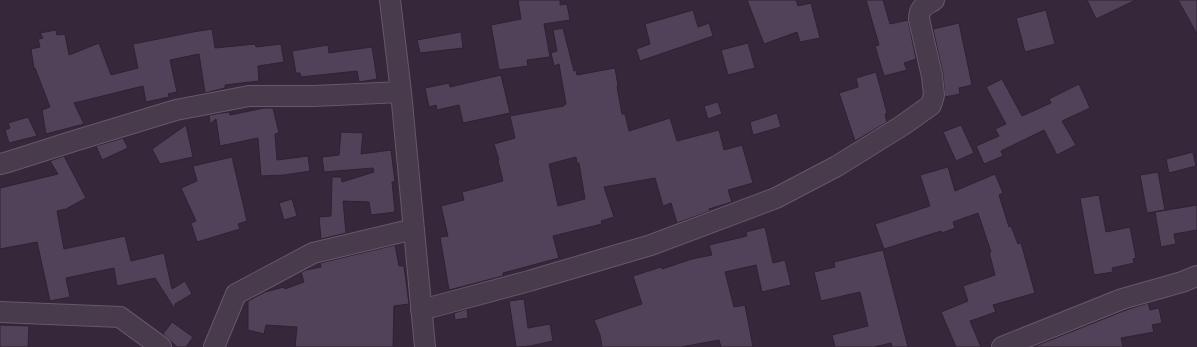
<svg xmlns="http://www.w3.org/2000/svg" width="1197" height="347" font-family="'Public Sans',sans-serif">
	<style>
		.building { fill: #524259; stroke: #2e2233; fill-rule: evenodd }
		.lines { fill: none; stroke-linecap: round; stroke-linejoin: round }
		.minor-casing { stroke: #65596a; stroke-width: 22 }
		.minor { stroke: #473b4c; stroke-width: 20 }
	</style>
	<rect width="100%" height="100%" fill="#36273b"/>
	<path class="building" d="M518,0H560V5L567,4L570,20L544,24L550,57L527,60L528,66L499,70L491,25L521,19Z
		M747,0H796L798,6L811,3L820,38L800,42L797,32L764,44Z
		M866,0H883L890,24L908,20L916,59L904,63L907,70L884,76L875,46L879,45Z
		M1087,0H1136L1096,19Z
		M1178,0H1197V34Z
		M693,10L698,27L709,23L713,36L640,61L636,49L650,44L645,24Z
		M1046,10L1055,44L1025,52L1016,18Z
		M959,23L972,85L959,88L960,94L945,97L943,74L933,29Z
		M563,28L574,71L576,70L577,75L615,68L618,86L617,87L622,114H625L629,131L670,118L677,141L719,130L724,150L742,145L753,183L728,190L732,202L709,209L710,211L677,223L671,203L663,206L655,178L604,187L614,217L601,221L602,224L553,236L559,258L503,273V276L449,290L440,237L448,236L441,206L464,200L462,192L503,181L498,161L499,160L494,144L515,138L510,116L564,106L563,105L566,104L559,64L554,66L551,53L557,51L553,30ZM576,157L577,163H579L585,199L558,206L549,164Z
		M212,29L215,48L255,44L256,47L281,44L284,62L258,66L259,81L225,85V88L205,93L199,54L170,60L177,92L168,94L169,97L146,102L143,86L74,103L84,124L46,134L42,110L50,107L35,68L34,69L31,49L40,47L38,39L43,38L40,33L56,30L57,35L65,34L69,55L99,43L111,75L138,68L133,44L193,32Z
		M461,32L463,48L420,53L417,40Z
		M748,43L755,68L728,75L721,50Z
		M328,45L329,53L372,47L377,79L359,82L357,71L301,77L300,73H296L292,51Z
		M876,72L887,113L885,114L887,122L855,141L839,93L858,87L856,78Z
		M501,75L510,113L463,123L459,105L437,110L436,105L429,107L425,88L449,83L450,87Z
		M1002,79L1022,116L1051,103L1049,99L1079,84L1090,108L1062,121L1076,145L1057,155L1044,130L1001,151L1003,156L984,164L976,146L999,136L995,129L1006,124L986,87Z
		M718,102L722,114L708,119L704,106Z
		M264,108H273L279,133L275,134L277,160L308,156L310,171L284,175L261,176L258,138L220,146L216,119L210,124L209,115L229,112L230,115Z
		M777,113L781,127L753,135L750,122Z
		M28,117L37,136L9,143L5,130L10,128L8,123Z
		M186,125L193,157L160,164L152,149Z
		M961,125L974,153L956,161L943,132Z
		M341,132L363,133L361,154L391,150L395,182H392L395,212L371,215L369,202L343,201L346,233L321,239L319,217L331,216L332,177H341L342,182L374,172L373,168L324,172L322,157L339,155Z
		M123,138L128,148L102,160L96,146Z
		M1193,152L1196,166L1169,173L1166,159Z
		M64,156L86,198L66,209L57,211L64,249L125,236L131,261L164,253L172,289L185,281L192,294L175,304V307L174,308L155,278L117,286L114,268L66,278L70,297L50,301L37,242L0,249V188L58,174L50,161Z
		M232,157L247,221L238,224L240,229L197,242L191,223L196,221L181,188L197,181L193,166Z
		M948,167L955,191L995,174L1003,193L999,195L1009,227L1011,226L1018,244L1021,243L1035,293L993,305L996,312L970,321L981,347H956L941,312L968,301L963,286L995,275L989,252H991L978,213L953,222L955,228L942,233L941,231L884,249L875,224L930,206L920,175Z
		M1158,172L1165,210L1147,213L1140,175Z
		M1099,195L1106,232L1130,227L1136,258L1133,259L1134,263L1112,268L1113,272L1094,275L1080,198Z
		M292,199L297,216L284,220L279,203Z
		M1197,205V230L1174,234L1176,244L1161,247L1155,212Z
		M765,227L773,263L785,260L791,285L762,292L756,265L725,272L734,307L745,305L753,347H721L719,340L681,347H602L600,335L594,320L642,304L633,276L661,267L662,269L692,259L712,255L709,245L747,236L746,232Z
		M395,245L399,266H404L409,304L394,306L393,347H295L297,327L266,325L264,334L248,330V301L265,292L284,287L285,289L304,282L301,272L306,270L321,267L320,263Z
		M883,250L908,347H892L891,343L874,347H835L832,335L868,326L860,292L821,301L814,272L835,267L834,262Z
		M524,299L528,328L550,324L553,341L530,346L516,347L509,301Z
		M1148,303L1150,310L1159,308L1162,323L1152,325L1154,332L1121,338L1123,347H1033L1126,310Z
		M467,309L468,318L455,320L454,313Z
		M172,322L193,337L186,347H177L163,334Z
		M0,325L29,326L28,347H0Z"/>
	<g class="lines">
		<g class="minor-casing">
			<path id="minor" d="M390,0L401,92L425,347
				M0,164L8,162L74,141L176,110L249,96H314L401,92
				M421,310L529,281L651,245L776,198L837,166L903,125L931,105L934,95L932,76L919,19C919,7 925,6 934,0
				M0,312L120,317L161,347
				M214,347L236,294L313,253L414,229
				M1002,347L1122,299L1182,282L1197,276"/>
		</g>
		<use href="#minor" class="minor"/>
	</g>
</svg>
